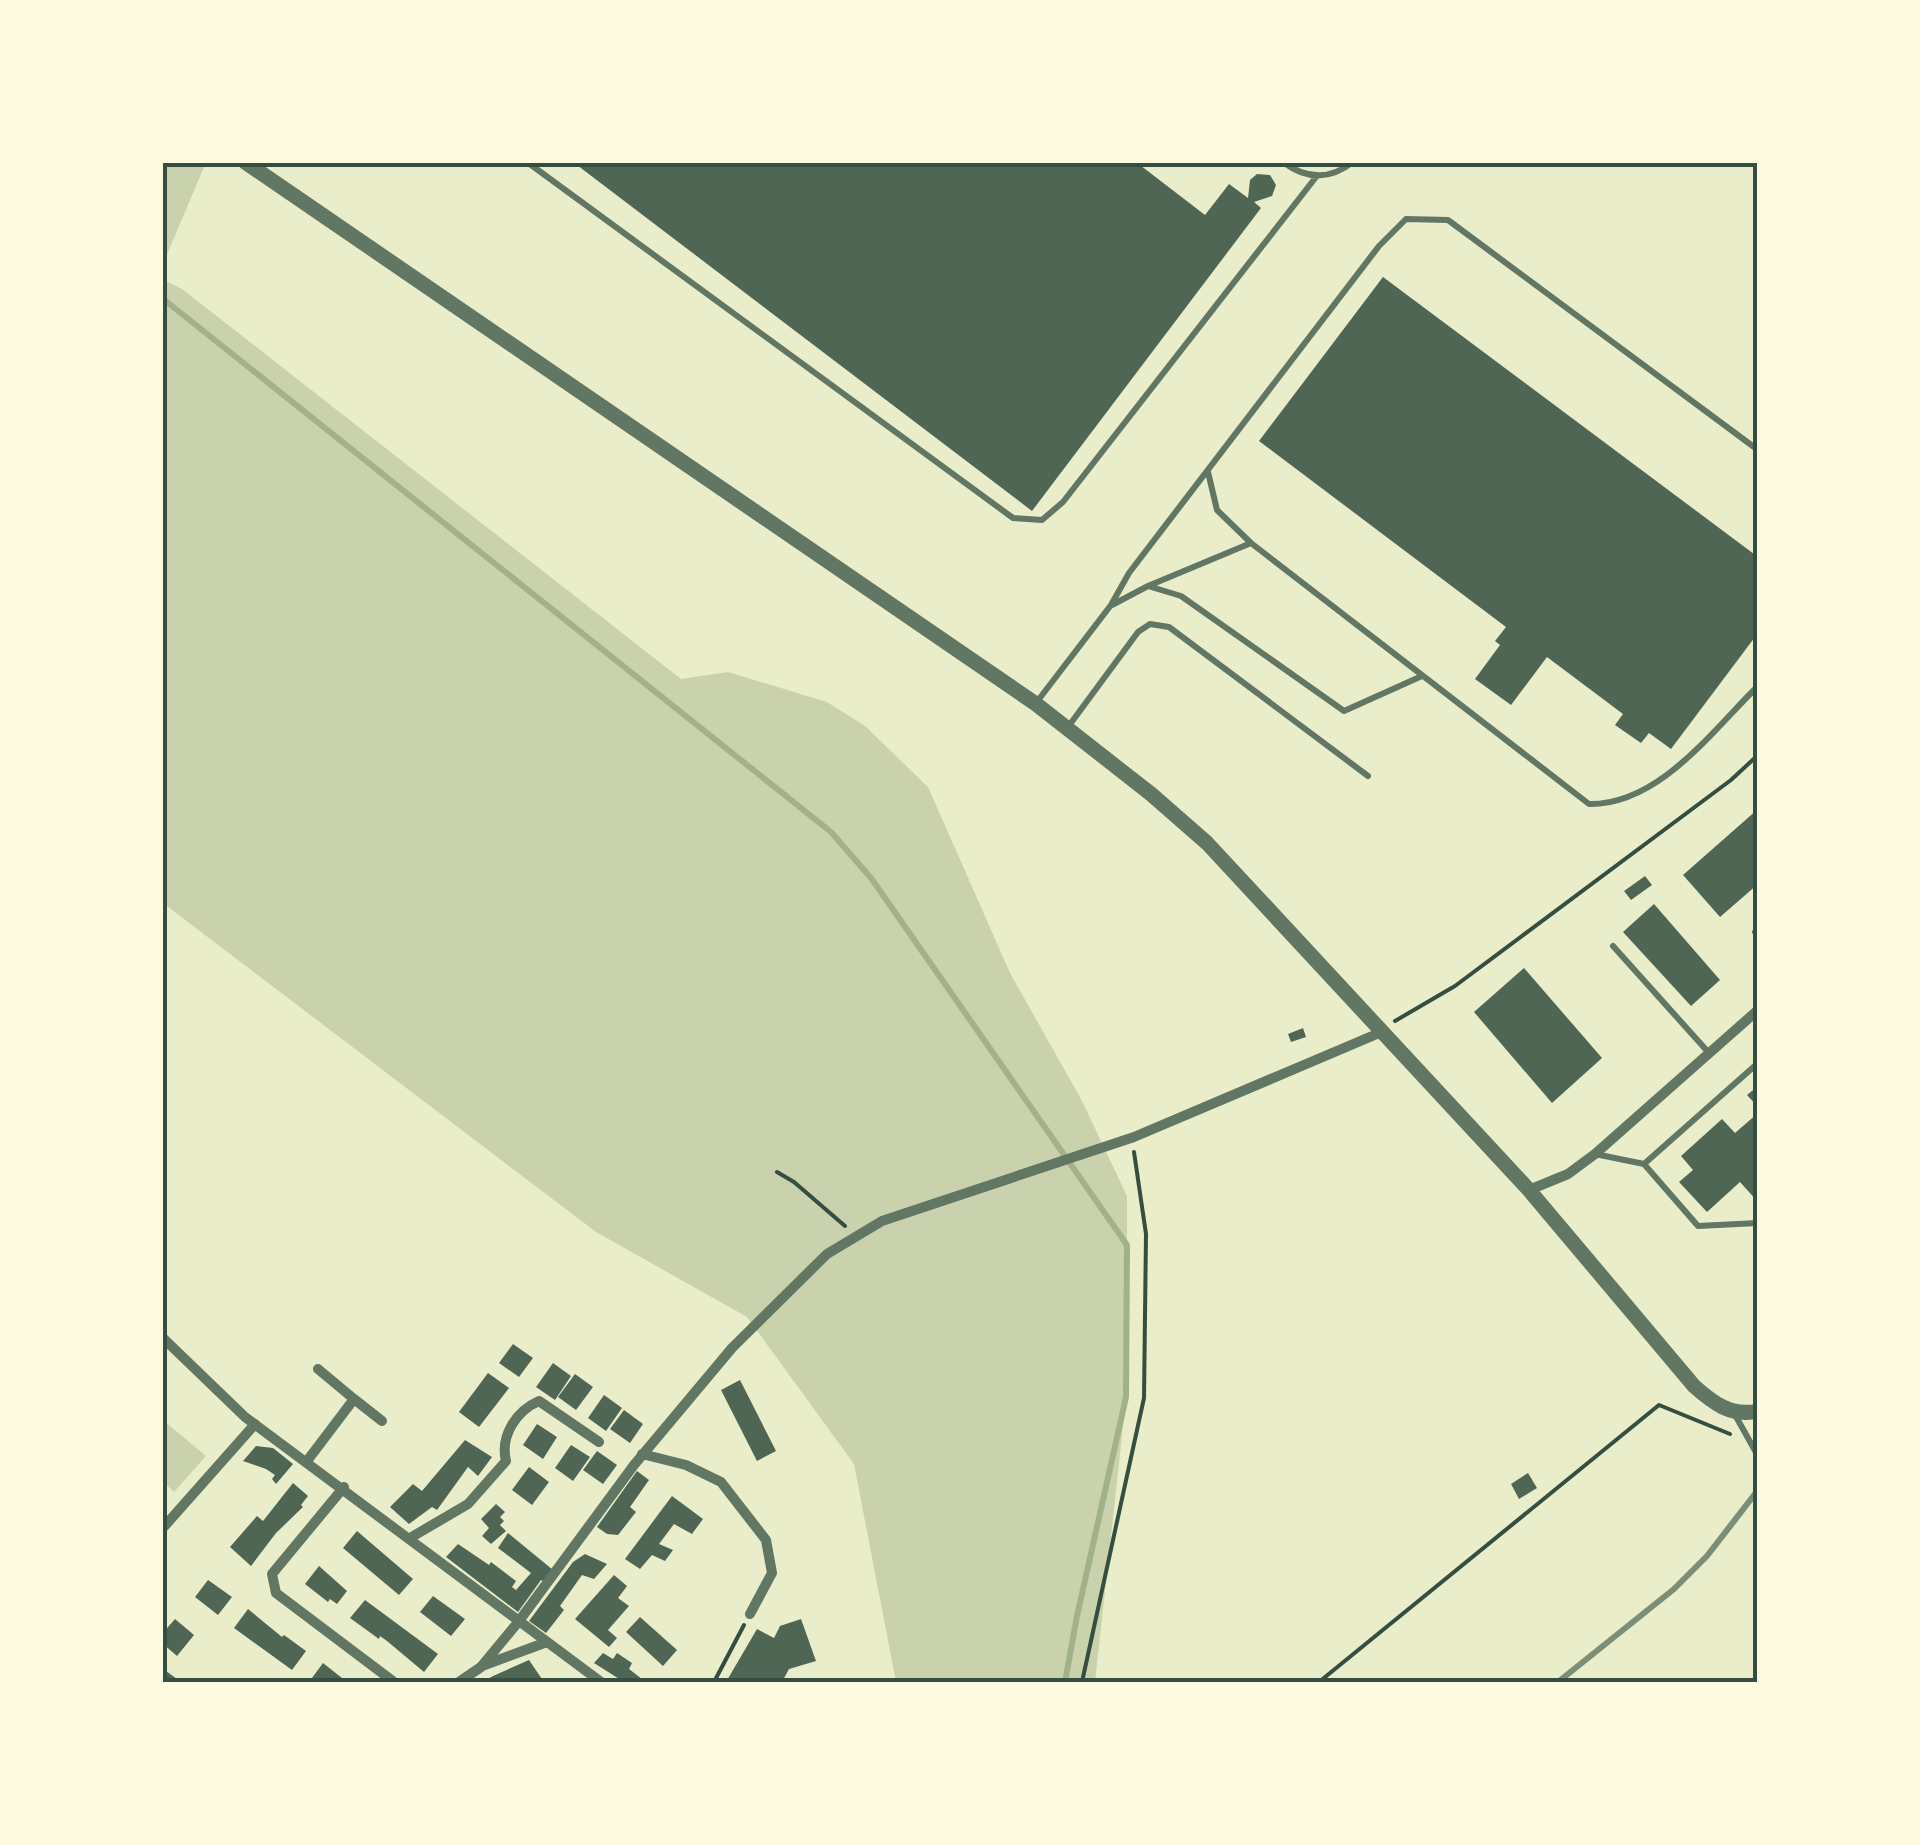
<svg xmlns="http://www.w3.org/2000/svg" width="1920" height="1845" font-family="Lora,serif">
	<style>
		.green { fill: #cad2ad }
		.lines { fill: none; stroke-linecap: round; stroke-linejoin: round }
		.stream { stroke: #a3b18a; stroke-width: 6 }
		.building { fill: #4f6655 }
		.path { stroke: #344e41; stroke-width: 4 }
		.service { stroke: #617663; stroke-width: 6 }
		.minor { stroke: #617663; stroke-width: 10 }
		.tertiary { stroke: #617663; stroke-width: 15 }
		.rail { stroke: #7c8e77; stroke-width: 6 }
		.neatline { fill: none; stroke: #344e41; stroke-width: 4 }
	</style>
	<rect width="100%" height="100%" fill="#e9edc9"/>
	<path class="green" d="M162,163H200L204,167L163,264L164,280L182,289L681,679L728,672L827,702L865,726L928,787L1010,973L1081,1099L1127,1196V1390L1095,1682H896L854,1464L747,1317L596,1232L163,903Z
		M163,1420L206,1456L174,1492L163,1481Z"/>
	<g class="lines">
		<path class="stream" d="M162,298L831,832L871,878L1127,1245L1126,1397L1077,1616L1065,1682"/>
	</g>
	<path class="building" d="M573,162H1136L1205,215L1229,184L1248,198L1250,180L1257,174L1270,175L1276,185L1272,196L1254,202L1261,208L1032,511Z
		M1383,277L1758,557V633L1671,749L1649,733L1641,743L1615,725L1623,714L1547,657L1511,705L1475,679L1500,645L1495,641L1506,627L1259,441Z
		M1758,809V884L1720,917L1683,875Z
		M1645,876L1652,885L1631,900L1624,891Z
		M1654,904L1720,980L1691,1006L1623,932Z
		M1524,968L1602,1058L1552,1103L1474,1012Z
		M1303,1028L1306,1037L1291,1042L1288,1034Z
		M1758,1086V1107L1747,1095Z
		M1758,1113V1202L1740,1182L1707,1212L1679,1182L1693,1170L1681,1156L1722,1119L1735,1133Z
		M513,1344L533,1358L519,1377L499,1363Z
		M553,1363L571,1376L555,1400L536,1387Z
		M488,1373L509,1388L479,1427L459,1412Z
		M575,1374L593,1387L576,1410L558,1397Z
		M740,1380L776,1451L757,1461L721,1390Z
		M604,1395L622,1408L606,1431L588,1418Z
		M624,1410L643,1424L630,1443L610,1429Z
		M537,1424L557,1437L543,1459L523,1445Z
		M465,1440L492,1457L478,1476L468,1467L437,1510L432,1507L409,1524L390,1507L413,1484L422,1491Z
		M571,1445L590,1457L573,1481L555,1468Z
		M256,1446L273,1448L293,1464L276,1484L272,1479L275,1475L266,1469L243,1461Z
		M597,1451L617,1465L603,1484L583,1470Z
		M529,1467L549,1482L532,1505L512,1490Z
		M637,1471L649,1480L630,1507L636,1512L618,1535L607,1534L597,1527Z
		M1528,1473L1537,1488L1519,1499L1511,1484Z
		M293,1483L308,1496L301,1505L303,1507L276,1533L251,1566L230,1547L257,1516L263,1521Z
		M672,1496L703,1519L692,1534L674,1524L659,1544L673,1550L665,1561L652,1555L640,1569L625,1559Z
		M496,1504L505,1512L500,1517L504,1521L500,1525L506,1531L491,1544L482,1536L489,1528L481,1519Z
		M357,1531L413,1579L399,1595L343,1548Z
		M508,1533L553,1570L545,1582L541,1580L518,1612L446,1557L458,1544L489,1565L491,1562L516,1581L512,1587L516,1590L531,1573L498,1548Z
		M585,1554L607,1564L594,1579L582,1575L560,1606L564,1610L546,1633L529,1621L573,1562Z
		M319,1566L347,1591L337,1604L330,1599L328,1602L305,1584Z
		M614,1575L627,1586L618,1598L629,1606L608,1630L617,1638L609,1647L575,1619Z
		M208,1580L232,1597L218,1615L195,1597Z
		M433,1596L465,1619L451,1636L420,1612Z
		M365,1600L438,1654L424,1672L387,1641L380,1636L379,1639L350,1618Z
		M248,1609L282,1637L284,1635L306,1651L292,1670L234,1628Z
		M640,1617L677,1650L663,1666L626,1632Z
		M175,1619L194,1635L177,1656L162,1643V1634Z
		M801,1619L816,1661L789,1669L782,1682H726L757,1629L774,1638L780,1626Z
		M603,1653L613,1659L617,1653L632,1663L629,1669L642,1679L640,1682H624L594,1663Z
		M529,1660L544,1682H482L493,1676Z
		M323,1663L342,1678L344,1682H309Z
		M162,1668L181,1682H162Z"/>
	<g class="lines">
		<path class="path" d="M1395,1021L1455,986L1731,780L1758,755
			M777,1172L794,1182L845,1226
			M714,1682L744,1625
			M1082,1682L1144,1398L1146,1234L1134,1152
			M1319,1682L1659,1405L1730,1434"/>
		<path class="service" d="M527,162L1013,518L1042,520L1063,502L1316,177
			M1283,162C1307,180 1330,180 1353,162
			M1208,472L1217,510L1251,543
			M1148,586L1251,543L1589,804C1659,805 1712,731 1758,686
			M1112,605L1148,586L1181,596L1344,711L1422,676
			M1036,703L1111,605L1129,573L1379,246L1406,219L1448,220L1758,450
			M1068,727L1138,632L1150,624L1169,627L1368,776
			M1758,929L1755,932L1758,935
			M1613,946L1709,1053
			M1595,1154L1644,1164L1698,1226L1758,1223
			M1644,1164L1758,1063
			M1734,1413L1758,1456"/>
		<path class="minor" d="M1529,1190L1568,1174L1595,1154L1758,1010
			M162,1337L245,1417L601,1682
			M318,1369L354,1399
			M642,1454L686,1465L721,1482L766,1540L772,1573L750,1614
			M307,1461L354,1399L382,1421
			M344,1487L272,1574L276,1593L394,1682
			M162,1529L255,1424
			M410,1538L468,1504L506,1461C500,1436 516,1411 539,1401L599,1442
			M482,1666L547,1642
			M459,1682L481,1667L519,1621L634,1465L732,1348L827,1254L882,1221L1134,1137L1384,1031"/>
		<path class="tertiary" d="M245,162L1036,704L1151,794L1207,843L1529,1190L1694,1386C1713,1403 1731,1417 1758,1411"/>
		<path class="rail" d="M1558,1682L1674,1589L1707,1556L1758,1490"/>
	</g>
	<rect width="1920" height="1845" fill="none" stroke="#fefae0" stroke-width="330"/>
	<rect x="165" y="165" width="1590" height="1515" class="neatline"/>
</svg>
